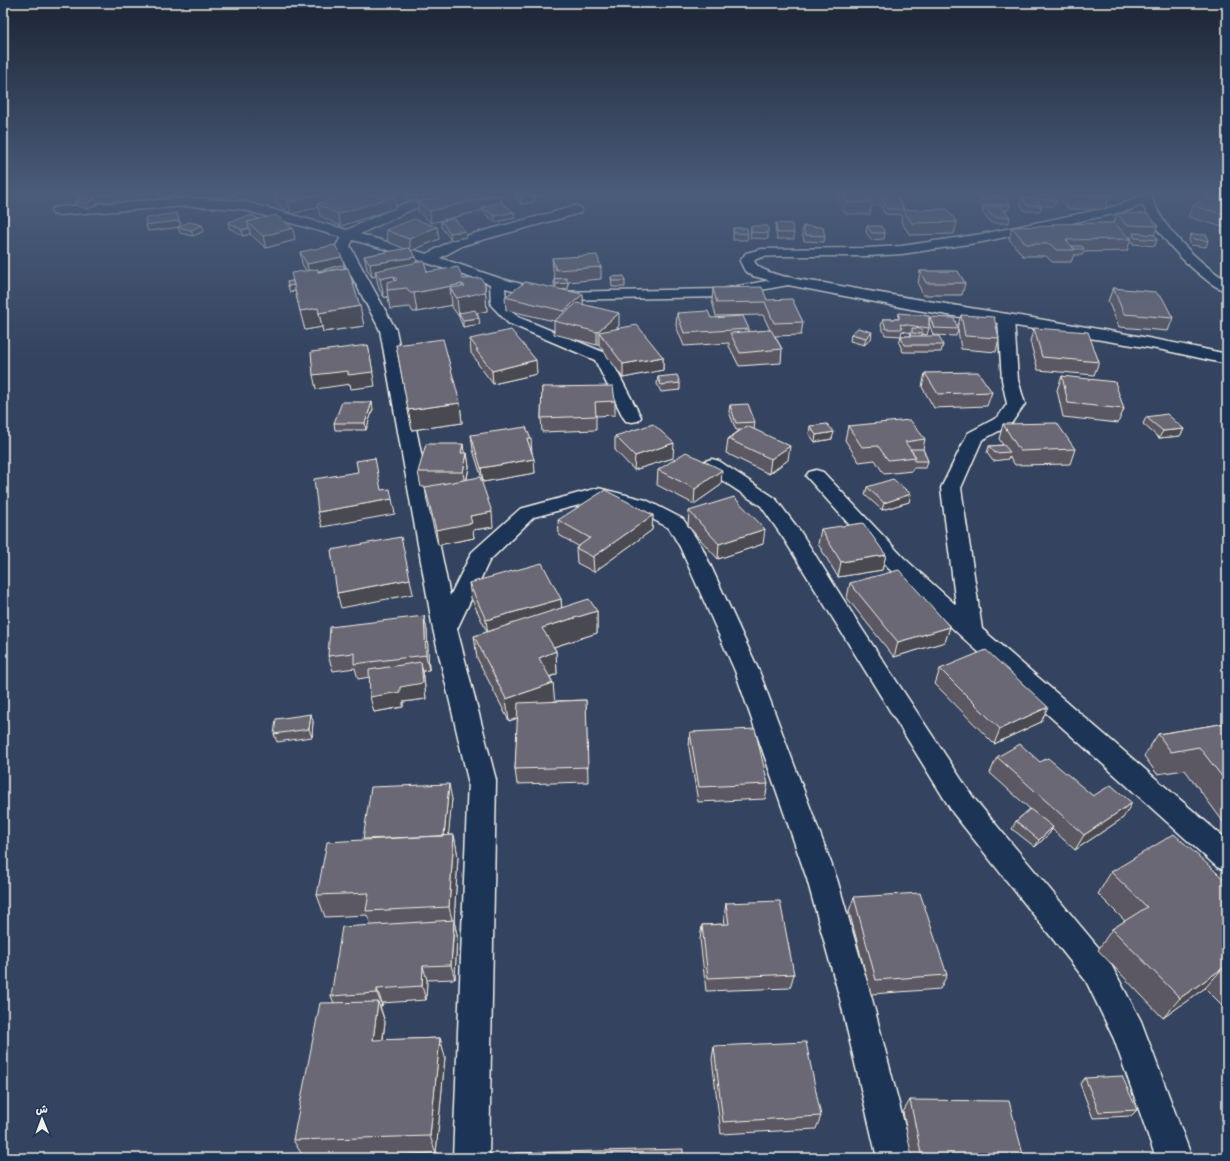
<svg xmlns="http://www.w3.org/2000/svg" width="1230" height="1161" font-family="Sriracha,'Playpen Sans Arabic',sans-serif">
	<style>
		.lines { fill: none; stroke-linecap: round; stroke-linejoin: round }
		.street-casing { stroke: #f4f1e8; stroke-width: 3 }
		.secondary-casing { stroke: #f4f1e8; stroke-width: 3 }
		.street { fill: #1d3557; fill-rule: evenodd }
		.secondary { fill: #1d3557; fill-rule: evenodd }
		.wall { fill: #5b5964; stroke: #f4f1e8 }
		.shaded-wall { fill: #4a4951; stroke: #f4f1e8 }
		.building { fill: #6a6874; stroke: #f4f1e8 }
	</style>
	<rect width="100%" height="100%" fill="#344460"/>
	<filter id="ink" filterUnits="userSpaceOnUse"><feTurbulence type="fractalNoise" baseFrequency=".025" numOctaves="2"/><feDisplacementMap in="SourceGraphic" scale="8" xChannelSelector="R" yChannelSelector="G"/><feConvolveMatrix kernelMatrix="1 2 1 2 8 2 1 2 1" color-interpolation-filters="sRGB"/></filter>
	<g filter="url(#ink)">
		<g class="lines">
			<g class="street-casing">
				<path id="street" d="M441,195H463L461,198L413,209L360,234L427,254L454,239L576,206L580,207L582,210L580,213L464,245L440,258L502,279L553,292L722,289L788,277L793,278L795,281L793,284L788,285L722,297L553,300L505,288L506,304L518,317L608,354L641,417L638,421L632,422L626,421L623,417L595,360L508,323L491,305L490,284L385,249L353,240L350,246L396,330L450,596L472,552L520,509L598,488L646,500L683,519L702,547L759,671L837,879L872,999L913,1158H877L840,999L807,879L735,671L680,547L669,528L632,508L598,500L534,517L489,561L457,629L496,780L489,1158H453L468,780L433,629L380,330L336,246L341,237L241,209L187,206L57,215L53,214L51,211L53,208L57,207L187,198L242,201L347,230L405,203Z
					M1141,195H1149C1155,204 1159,214 1165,223C1182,246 1203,265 1227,281V291C1218,289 1210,283 1203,277C1176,256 1154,229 1139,198Z
					M1006,314L1011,316L1014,319L1018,380L1025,404L1010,425L982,440L961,488L982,629L1227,840V871L1217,867L963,638L888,568L806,476L809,472L816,470L823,472L904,558L956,605L941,488L968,433L998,417L1007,404L1002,380L998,319L1001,316Z
					M712,459L719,461L775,498L800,531L862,629L973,797L1108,959L1141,1021L1192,1158H1156L1114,1039L1086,981L953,813L784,539L761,506L705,469L702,465L705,461Z"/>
			</g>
			<g class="secondary-casing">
				<path id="secondary" d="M1140,195H1152C1144,207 1132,209 1118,213L982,242L902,254L867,256H779C771,257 760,255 754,261C760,276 809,281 824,283C958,308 1094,325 1227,354V364L1163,350L911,309L788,285L753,276L745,271L740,261L746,253L762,249L867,248L902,246L982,234L1112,207L1131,201Z"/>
			</g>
			<use href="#street" class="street"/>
			<use href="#secondary" class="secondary"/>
		</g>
		<path class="wall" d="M94,195H139L133,202H97Z
			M274,195H392L396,208L341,226L320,216L318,207L291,214L276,203Z
			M404,195H444L435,198L447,195H501L502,203L515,218L495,222L483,212V210L431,223L419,213L417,203L404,197Z
			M514,195H544L533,197L534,202L521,204Z
			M838,195H896L904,209L903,210L957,222L954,234L910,235L901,222L902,215L885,214L880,204V205H872L870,214H846L837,200Z
			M1037,195H1052L1056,200L1054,206H1041L1040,211H1025L1020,203L1022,198L1036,199Z
			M1061,195H1113L1112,197H1109L1105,209H1069L1060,198Z
			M981,196L1010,205L1008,210H1004L1010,217L1009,223H991L982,212L983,207L979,202Z
			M1227,200V228L1188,217L1193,206Z
			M74,201L98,204L88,209L77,206Z
			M1117,213L1158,226L1154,235L1157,240L1155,246L1133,244L1131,239L1132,237H1129L1131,239L1127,251L1084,252L1082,255H1074L1071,262H1052L1046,256H1023L1009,239L1012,227H1051L1052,224L1114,223Z
			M252,215L295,240L266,248L250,234L243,236L229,228L228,222Z
			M179,219L181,226L202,225L204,231L193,236L180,233L178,227H179L148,231L146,225Z
			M441,221L466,237L451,240L441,227Z
			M776,223L794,233V239H777L775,229Z
			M751,226L768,233V239L750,238Z
			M803,226L825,236L824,242L804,241L802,232Z
			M867,226L885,233L884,239L871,240L866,232Z
			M437,227L439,239L411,251L416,257V263L427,272L463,279L485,285L487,311L477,313L480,324L463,327L460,320L459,317L452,307V305L417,312H413L410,307L390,309L388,297H384L379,289L376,276L372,277L367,269L364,256L405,249L388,242L386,230Z
			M733,228L748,234L747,240H733Z
			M1191,234L1208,241L1206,247L1191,245L1189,240Z
			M1227,250V262L1223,260Z
			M300,252L344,267L350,275L364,326L323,332L322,327L305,330L295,291L290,292L287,282L293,281L306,271L302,264Z
			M552,258L601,267V279L568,282V289L562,290L583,294V304L619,326L616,329L663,357V370L623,378L599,345V344L597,345L554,334V321L506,310L505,297L556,289L554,285V279H555L553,270Z
			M920,271L965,283L962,295H923L918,284Z
			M611,277L625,281V287H612Z
			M713,288L767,300L803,322L801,335L775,336L782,349L781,363L739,366L729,346V343L684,346L676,326L677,313L711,318L749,329V332L770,330L763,315L716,316L712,301Z
			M1113,288L1159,296L1173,318L1168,331L1119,327L1108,301Z
			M899,313L929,328L927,335L922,334V336L943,345L941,352H903L899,343L901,336H910L911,333L902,331L901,336L885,335L881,326L883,319H898Z
			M961,315L999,338L996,352L961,349L958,330L956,336L933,335L929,323L930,317L957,328Z
			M1034,328L1099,362L1094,375L1038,370L1030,341Z
			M851,334L871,339L864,345L850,341Z
			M470,339L537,374L493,384L478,364L477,361L471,353Z
			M396,345L460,403L462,423L412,430Z
			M925,373L992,392L987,406L934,408L922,387Z
			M1062,376L1124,409L1118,423L1063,417L1057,390Z
			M658,377L680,383V390L661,392L657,384Z
			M1227,382V398L1225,387Z
			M542,387L615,401V415L596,416V430L542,432L541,418Z
			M730,405L755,422L754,429L788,460L769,474L726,453L728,439L740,430H736L729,412Z
			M373,409L366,430H335L334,423Z
			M1146,417L1184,429L1180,436L1159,438L1143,424Z
			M1003,424L1075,449L1070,464L1015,465L1009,456L1008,459L993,461L987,453L989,446L1003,445L999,439Z
			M810,426L832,439L815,442L809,434Z
			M848,426L925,439L923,449L928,461L926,468H913L912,471L884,474L875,460L859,462L845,440Z
			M471,435L532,453L535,473L483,482L473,450Z
			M615,436L673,458L634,470L615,450Z
			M464,453H467L469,467L467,479L493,527L473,530L474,538L438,545L427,501L425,487H421L418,472Z
			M658,470L721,485L694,504L657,485Z
			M867,487L911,494L909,502L882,510L865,495Z
			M689,511L763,544L718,559L688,526Z
			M653,515L652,530L594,572L577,563L576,548L578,546L559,535L558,520Z
			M821,529L886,555L882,570L838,577L818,544Z
			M469,583L561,599L562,608L597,611V633L554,647L556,651L557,674L550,677L553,683L554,701L586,700L588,782L517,784L515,769L518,718L509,721L477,658L474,636L487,632L471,598Z
			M850,583L950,627L945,642L894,657L847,598Z
			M424,616L427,631L429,670L423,671L424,678L426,699L403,702V707L374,712L370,677L358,679L355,668L333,671L328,656Z
			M940,669L1041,722L994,744L935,684Z
			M313,721L312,737L277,742L274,734Z
			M1227,723V827L1185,770L1157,774L1144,756L1158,734Z
			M690,732L768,784L765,799L698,802L689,748Z
			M997,757L1040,762L1093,796L1123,818L1075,850L1052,829L1049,834L1035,847L1012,829L1016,821L1030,809L990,773Z
			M452,799L448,835H454L458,857L454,921L457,935L455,979L427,980L426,1000L382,1003V1006H380L385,1022L383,1040L440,1038L445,1057L436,1153L304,1158L293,1140L334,1003L331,996L371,925L367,915L325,917L317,895L363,840V839Z
			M1111,872L1227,882V1010L1205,988L1163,1018L1098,950L1112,929L1125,921L1098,894Z
			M854,897L947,975L940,989L871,994L849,911Z
			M726,903L794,974L790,988L706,991L700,939L702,925L725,924L724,917Z
			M714,1046L821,1116L816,1129L721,1134L712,1059Z
			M1085,1078L1137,1110L1131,1116L1093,1118L1080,1084Z
			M910,1100L1024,1158H912L903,1112Z"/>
		<path class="shaded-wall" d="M131,195H139L133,202Z
			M159,195H180L160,197Z
			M212,195H234L213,199Z
			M318,195H354L317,204L318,207L291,214L288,202Z
			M416,195H444L419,203L417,202V203Z
			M498,195H501L502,206L482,207L483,210L431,223L430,211Z
			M521,195H544L533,197L534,202L521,204Z
			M395,196L396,208L341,226L338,214Z
			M96,199L98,204L88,209L86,203Z
			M514,212L515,218L495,222V216Z
			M177,213L181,227L148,231L146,225Z
			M202,225L204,231L193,236L191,230Z
			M437,227L439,239L411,251L409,239Z
			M249,228L250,234L243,236L242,230Z
			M293,228L295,240L266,248L263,236Z
			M465,231L466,237L451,240L450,233Z
			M342,257L345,270L309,274L307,264Z
			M416,257L417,270L375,271L376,276L372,277L370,264Z
			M394,276L396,289L387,290L388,297H384L380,279Z
			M568,283V289L556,290V284Z
			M462,284L464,296L485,285L487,311L461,316L459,313V317L457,298L450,288L452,305L417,312L414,293Z
			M294,285L295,291L290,292L288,286Z
			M583,294V307L565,324L564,311Z
			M360,306L364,326L323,332L319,313Z
			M318,308L322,327L305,330L300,311Z
			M619,313V326L604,339L599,332V344L597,345V332Z
			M479,318L480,324L463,327V320Z
			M872,332L871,339L864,345L866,338Z
			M368,345L375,386L351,389L350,384L316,389L313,375Z
			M663,357V370L623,378V364Z
			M536,360L537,374L493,384L492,371Z
			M372,402L373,409L366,430L365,423Z
			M460,403L462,423L412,430L408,410Z
			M1184,429L1180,436L1159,438L1163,431Z
			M834,432L832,439L815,442L816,435Z
			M527,439H531L532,453Z
			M674,443L673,458L634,470L635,456Z
			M463,444L465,459L461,453Z
			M790,446L788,460L769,474L771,459Z
			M467,453L469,467L465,487L463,472Z
			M534,459L535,473L483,482L481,468Z
			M722,470L721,485L694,504L695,489Z
			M911,494L909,502L882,510L884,503Z
			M392,499L395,514L322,527L318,512Z
			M492,512L493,527L473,530L474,538L438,545L436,530L470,516Z
			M653,515L652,530L594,572L593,557Z
			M765,529L763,544L718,559L719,544Z
			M886,555L882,570L838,577L841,562Z
			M410,579L413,594L341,608L337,593Z
			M561,599L562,614L488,635L486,620Z
			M597,611V633L544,650L542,628Z
			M424,616L427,631L429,670L426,655Z
			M950,627L945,642L894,657L898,642Z
			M556,651L557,674L540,680L539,658Z
			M421,662L424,678L426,699L403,702V707L374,712L370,697L400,687Z
			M553,683L555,705L509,721L506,699Z
			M1048,707L1041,722L994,744L1000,729Z
			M311,714L313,721L312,737L309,729Z
			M449,784L452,799L447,850L444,836Z
			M1132,803L1123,818L1075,850L1084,835Z
			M1053,827L1049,834L1035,847L1039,840Z
			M454,835L458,857L454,921L457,935L455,979L451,965L454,928L449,907Z
			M423,966L427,980L426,1000L422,986Z
			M1223,968L1205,988L1163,1018L1180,998Z
			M377,989L382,1003V1006L377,993Z
			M378,1002L385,1022L380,1059L373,1040Z
			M440,1038L445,1057L436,1153L430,1136Z"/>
		<path class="building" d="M278,195H318L288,202Z
			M347,195H392L395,196L338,214L317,204Z
			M447,195H498L430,211L417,202Z
			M843,195H868L872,202L848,203Z
			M881,195H896L904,209H887L881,198Z
			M1038,195H1052L1056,200H1042Z
			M1071,195H1107L1109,197H1073Z
			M84,196L96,199L86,203L74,201Z
			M981,196H1003L1010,205H987Z
			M1209,196L1227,200V215L1193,206Z
			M1022,198H1036L1041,206L1027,205Z
			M501,202L514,212L495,216L482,207Z
			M983,206H1000L1010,217H993Z
			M947,209L957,222L912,223L903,210Z
			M177,213L179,221L146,225L145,218Z
			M1117,213L1148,214L1158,226L1126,225Z
			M252,215L259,219L247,222L249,228L242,230L228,222Z
			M276,215L293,228L263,236L247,222Z
			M414,219L437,227L409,239L386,230Z
			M455,219L465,231L450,233L441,221Z
			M189,222L202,225L191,230L178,227Z
			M776,223L792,224L794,233H777Z
			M1114,223L1131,239L1066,240L1075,250H1056L1050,244H1026L1012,227L1054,226L1052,224Z
			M751,226H768V233L751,232Z
			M803,226L823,227L825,236L805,235Z
			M867,226H881L885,233H872Z
			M733,228H747L748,234L734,233Z
			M1133,233L1155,235L1157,240L1135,238Z
			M1191,234L1207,235L1208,241L1193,239Z
			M335,245L342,257L307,264L300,252Z
			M1072,246H1082L1084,249H1074Z
			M409,248L416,257L370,264L364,256Z
			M597,255L601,267L556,270L552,258Z
			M424,261L427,272L458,267L463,279L481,278L485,285V292L457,298L450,288L465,286L462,284L414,293H410L407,288L387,290V282L397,280L394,276L380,279L375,271Z
			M341,265L346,268L318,272V271Z
			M348,268L360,306L319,313L318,308L300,311L291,273L318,269V272Z
			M920,271H958L965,283H926Z
			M624,276L625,281H612L611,277Z
			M566,278L568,283L556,284L554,279Z
			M293,281L294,285L288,286L287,282Z
			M525,282L583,294L564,311L505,297Z
			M762,287L767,300L792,299L803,322L774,323L765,302L717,303L713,288Z
			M1113,288L1156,292L1159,296L1162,297L1173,318L1124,314Z
			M577,303L619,313L597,332L554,321Z
			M475,310L479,318L463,320L459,313Z
			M708,311L711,318L743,316L749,329L684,333L677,313Z
			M899,313L929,316V328L900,324L902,329H886L883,319H899Z
			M961,315L994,317L999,338L965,336Z
			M930,317L954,318L958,329L934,328Z
			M637,325L663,357L623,364L599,332Z
			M858,328L872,332L866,338L851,334Z
			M912,328L922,329L923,334L912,333Z
			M1034,328L1088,332L1099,362L1042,357Z
			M511,330L536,360L492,371L476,350H478L470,339Z
			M771,330L782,349L740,353L730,333Z
			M901,336H939L943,345H904Z
			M443,339L460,403L408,410L396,345Z
			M368,345L373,372L348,375V371L313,375L311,352Z
			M978,372L992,392L938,394L925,373Z
			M677,375L680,383L661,385L658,377Z
			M1062,376L1115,382L1124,409L1068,403Z
			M613,386L615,401L595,402L596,416L541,418L542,387Z
			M342,402H372L365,423H334Z
			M748,404L755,422L736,423L730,405Z
			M1167,414L1184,429L1163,431L1146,417Z
			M910,420L925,439L905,442L916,457L888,460L878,446L862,447L848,426Z
			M1057,423L1075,449L1020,451L1003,424Z
			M653,424L674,443L635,456L615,436Z
			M827,424L834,432L816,435L810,426Z
			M747,426L790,446L771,459L728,439Z
			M526,427L531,439H527L534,459L481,468L471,435Z
			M426,444H463L461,453H467L463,472H418Z
			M1004,445L1010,452L995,453L989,446Z
			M910,449H923L928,461H914L916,457Z
			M686,452L722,470L695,489L658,470Z
			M375,458L381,490L390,489L392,499L318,512L314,479L358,472L356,461Z
			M480,477L492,512L470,516L472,523L436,530L425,487Z
			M893,479L911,494L884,503L867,487Z
			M605,490L653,515L593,557L576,548L590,538L558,520Z
			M734,497L765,529L719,544L689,511Z
			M863,523L886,555L841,562L821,529Z
			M401,537L410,579L337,593L331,550Z
			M542,563L561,599L486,620L469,583Z
			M899,570L950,627L898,642L850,583Z
			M589,599L597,611L542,628L556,651L539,658L553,683L506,699L474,636Z
			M424,616L426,655L354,664V653L328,656L330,627Z
			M986,650L1048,707L1000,729L940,669Z
			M421,662L423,683L400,687V692L370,697L369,670Z
			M586,700L588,767L515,769L518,703Z
			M311,714L309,729L274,734L276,719Z
			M1227,723V783L1199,747L1171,752L1158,734Z
			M755,729L768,784L699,787L690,732Z
			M1020,744L1040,762L1048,758L1093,796L1111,785L1132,803L1084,835L997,757Z
			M449,784L444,836L363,839L371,787Z
			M1030,809L1053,827L1039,840L1016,821Z
			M1174,834L1227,882V971L1223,968L1180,998L1112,929L1147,907L1111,872Z
			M454,835L449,907L366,911L369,893L317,895L327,842Z
			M920,893L947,975L876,980L854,897Z
			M780,901L794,974L708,978L702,925L729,924L726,903Z
			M454,920L451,965L423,966L422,986L377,989V993L331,996L342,927Z
			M378,1002L373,1040L440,1038L430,1136L293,1140L320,1003Z
			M806,1042L821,1116L723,1122L714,1046Z
			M1122,1076L1137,1110L1099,1112L1085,1078Z
			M910,1100L1009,1101L1024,1158H922Z
			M683,1149V1158H514V1153Z"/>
	</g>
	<linearGradient id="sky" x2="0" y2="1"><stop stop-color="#1d2535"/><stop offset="0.54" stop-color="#4a5c7a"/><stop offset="1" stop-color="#4a5c7a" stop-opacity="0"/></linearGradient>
	<rect width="1230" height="358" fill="url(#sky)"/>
	<rect width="1230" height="1161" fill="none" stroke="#1d3557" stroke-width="16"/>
	<rect x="8" y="8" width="1214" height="1145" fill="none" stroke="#f4f1e8" stroke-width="1.5" filter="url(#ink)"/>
	<g transform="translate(42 1119) rotate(359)" stroke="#1d3557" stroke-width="3" paint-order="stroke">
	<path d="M0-3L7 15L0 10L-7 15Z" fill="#f4f1e8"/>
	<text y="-6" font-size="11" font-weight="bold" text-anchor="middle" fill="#f4f1e8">ش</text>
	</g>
</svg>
